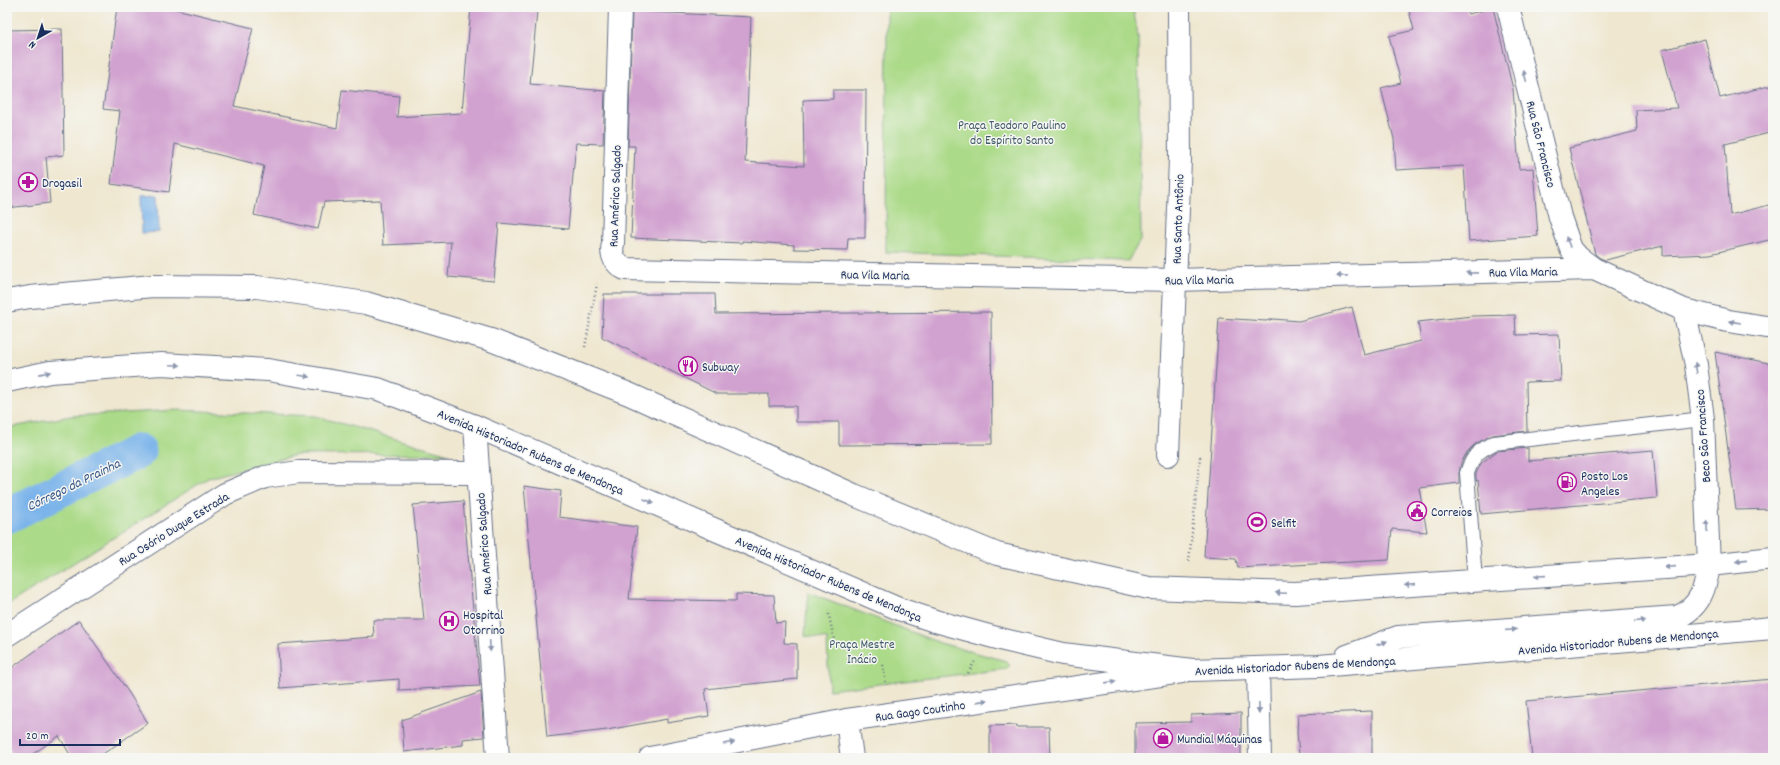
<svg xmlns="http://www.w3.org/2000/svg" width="1780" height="765" font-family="Dekko,sans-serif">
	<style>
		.green { fill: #abda88; stroke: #638473 }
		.water { fill: #79b3ea; stroke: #4a71a4 }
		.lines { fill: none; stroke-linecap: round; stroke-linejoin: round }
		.canal { stroke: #79b3ea; stroke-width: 35 }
		.building { fill: #d1a2d0 }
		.lane-casing { stroke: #656f86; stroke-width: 16 }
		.street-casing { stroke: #656f86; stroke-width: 24 }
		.secondary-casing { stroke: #656f86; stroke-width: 24 }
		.primary-casing { stroke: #656f86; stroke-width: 24 }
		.path { stroke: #656f86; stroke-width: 2.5; stroke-dasharray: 1 3; stroke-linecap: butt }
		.lane { stroke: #fff; stroke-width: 14 }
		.street { stroke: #fff; stroke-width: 22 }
		.secondary { stroke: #fff; stroke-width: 22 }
		.primary { stroke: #fff; stroke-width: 22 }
		.oneway { fill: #8d97ae }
		.labels { text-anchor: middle; stroke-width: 3; stroke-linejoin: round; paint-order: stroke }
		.park-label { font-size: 13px; fill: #3f5a68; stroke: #f6f6f2 }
		.street-label { font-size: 13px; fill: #1b2f5e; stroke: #f6f6f2 }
		.poi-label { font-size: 13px; fill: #1b2f5e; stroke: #f6f6f2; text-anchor: start }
		.water-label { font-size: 14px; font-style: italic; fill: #375788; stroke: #f6f6f2 }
	</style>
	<rect width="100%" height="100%" fill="#f6f6f2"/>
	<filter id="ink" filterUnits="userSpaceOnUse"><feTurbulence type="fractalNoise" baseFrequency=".025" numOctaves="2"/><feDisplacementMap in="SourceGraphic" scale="8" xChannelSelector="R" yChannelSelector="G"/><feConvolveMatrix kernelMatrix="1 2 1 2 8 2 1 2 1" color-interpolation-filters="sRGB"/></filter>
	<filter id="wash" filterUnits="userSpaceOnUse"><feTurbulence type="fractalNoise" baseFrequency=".012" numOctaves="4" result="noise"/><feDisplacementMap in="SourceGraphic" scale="16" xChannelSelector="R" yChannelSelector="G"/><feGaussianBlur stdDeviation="0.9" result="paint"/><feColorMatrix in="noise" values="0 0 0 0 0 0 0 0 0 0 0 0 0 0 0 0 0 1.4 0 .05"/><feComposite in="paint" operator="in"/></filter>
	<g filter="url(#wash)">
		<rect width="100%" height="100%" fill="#efe7d0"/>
		<path class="green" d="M887,7H1133L1138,36L1141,239L1128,261L886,252Z
			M177,410L315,416L449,454L296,455L208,478L7,605V428L71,416Z
			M808,592L940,643L1006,661L1010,665L1006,669L829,690L827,639L805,636Z"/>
		<path class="water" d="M158,195L159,232L142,233L141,196Z"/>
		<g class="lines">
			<path class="canal" d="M7,516L139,451"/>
		</g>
		<g id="blocks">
			<path class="building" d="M117,7H168L253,28L234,106L337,128L342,90L399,96L397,117L462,113L471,7L537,12L530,84L605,91L603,144L576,143L568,229L499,223L494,281L448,277L451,242L383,245L380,200L324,202L318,229L254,215L264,166L175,144L169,192L111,184L120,111L103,109Z
				M1408,7H1466L1468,14L1493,8L1513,89L1519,169L1533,168L1538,236L1469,241L1464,166L1396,170L1394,139L1381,88L1401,83L1389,36L1414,30Z
				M632,11L751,17L745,162L804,166L803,100L833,99V90H866L865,238H848L847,250L794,249V245L742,241V243L631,238L635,146H628Z
				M62,29L64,155L46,157L50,203L7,208V30Z
				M1705,39L1720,98L1773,85V132L1725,144L1730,215L1773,204V239L1710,254L1663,256V246L1605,260L1600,258L1595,254L1569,148L1637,131L1636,110L1677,108L1662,50Z
				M604,294H715L716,314L991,312L992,444L839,445V422H796V406H769V394H717L602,337Z
				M1352,307L1364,355L1421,341L1418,322L1472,316L1515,315L1516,335L1559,334L1561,381L1526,382L1527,431L1493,435L1475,444L1467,452L1461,463L1459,473V483L1419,488L1427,532L1392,529L1389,560L1238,568L1236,559L1204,557L1219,318L1266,321L1273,319L1299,321Z
				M1715,352L1773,364V509L1736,510Z
				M1528,448V461L1653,450L1657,498L1481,514L1478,480L1476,481V474L1481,463L1497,451Z
				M524,486L561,491L559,517L637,527L629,599L736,601V594L774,595L776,623L785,622L784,643L797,644V679L705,689L709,716L667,723V719L607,730L547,737Z
				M463,501L480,686L399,690V679L280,688L278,644L374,637L373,620H424L413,505Z
				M79,620L127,690L148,723L97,758H72L59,736L27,758H16L7,746V671Z
				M1773,679V758H1532L1526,701Z
				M481,692L484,737L463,739V745L404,752L402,720Z
				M1372,711V758H1315L1299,754L1297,733L1298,714Z
				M1241,713V758H1135V723L1191,722V715Z
				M1017,725V727H1049L1050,758H990V726Z"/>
		</g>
	</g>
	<g filter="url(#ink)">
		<use href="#blocks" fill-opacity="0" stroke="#656f86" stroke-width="1"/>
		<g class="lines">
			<g class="lane-casing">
				<path id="lane" d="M1475,581L1467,473C1473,455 1478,451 1494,443L1703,419"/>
			</g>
			<g class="street-casing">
				<path id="street" d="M620,7L613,244C610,255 615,264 625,269L1175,280L1594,269
					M1508,7L1560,217L1571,249L1578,257L1594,269L1684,310L1728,321L1773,328
					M1684,310L1696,365L1703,419L1709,565
					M475,426L498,758
					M1168,455L1180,160L1179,7
					M7,635L225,494L265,477L299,472L477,473
					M1258,669L1260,758
					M650,758L847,720L1182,672"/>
			</g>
			<g class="secondary-casing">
				<path id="secondary" d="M847,720L852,758"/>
			</g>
			<g class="primary-casing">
				<path id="primary" d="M7,301L30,297L153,286L257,287L366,303L491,340L629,394L854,495L997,554L1149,588L1295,593L1709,565L1773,558
					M7,381L50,372L161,364L268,370L378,389L475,426L899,609L935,621L1004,640L1063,654L1192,670L1319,666L1773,628
					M1347,656L1398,637L1677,617C1700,608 1706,587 1709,565"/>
			</g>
			<path class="path" d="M585,347L597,284
				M1189,561L1200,457H1197
				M828,610L835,645
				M883,665L886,685
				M968,673L975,661"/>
			<use href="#lane" class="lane"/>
			<use href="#street" class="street"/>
			<use href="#secondary" class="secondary"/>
			<use href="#primary" class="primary"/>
		</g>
		<defs><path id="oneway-solid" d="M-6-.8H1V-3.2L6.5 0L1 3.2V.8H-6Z"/></defs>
		<g class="oneway">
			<use href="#oneway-solid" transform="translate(1525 76) rotate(-104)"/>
			<use href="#oneway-solid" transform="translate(1568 242) rotate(-112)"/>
			<use href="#oneway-solid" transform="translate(1472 273) rotate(179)"/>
			<use href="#oneway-solid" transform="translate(1342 276) rotate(179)"/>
			<use href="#oneway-solid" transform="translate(1735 322) rotate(-171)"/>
			<use href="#oneway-solid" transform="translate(175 365) rotate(3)"/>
			<use href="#oneway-solid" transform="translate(1696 368) rotate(-99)"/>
			<use href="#oneway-solid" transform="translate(45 373) rotate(-11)"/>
			<use href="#oneway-solid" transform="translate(304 376) rotate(10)"/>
			<use href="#oneway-solid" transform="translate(649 501) rotate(23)"/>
			<use href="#oneway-solid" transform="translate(1707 526) rotate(-92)"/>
			<use href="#oneway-solid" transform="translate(1741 561) rotate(174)"/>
			<use href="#oneway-solid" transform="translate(1670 567) rotate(176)"/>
			<use href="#oneway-solid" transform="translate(1540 576) rotate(176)"/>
			<use href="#oneway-solid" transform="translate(1410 585) rotate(176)"/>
			<use href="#oneway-solid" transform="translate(1281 593) rotate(-178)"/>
			<use href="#oneway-solid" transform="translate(1640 621) rotate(-4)"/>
			<use href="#oneway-solid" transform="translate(1511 630) rotate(-4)"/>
			<use href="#oneway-solid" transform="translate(1382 643) rotate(-20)"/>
			<use href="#oneway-solid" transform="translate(490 646) rotate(86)"/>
			<use href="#oneway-solid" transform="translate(1111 682) rotate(-8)"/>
			<use href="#oneway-solid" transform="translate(982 701) rotate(-8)"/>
			<use href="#oneway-solid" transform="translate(1259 708) rotate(89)"/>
			<use href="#oneway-solid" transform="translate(729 743) rotate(-11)"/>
		</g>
	</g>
	<defs>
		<g id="pharmacy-ring" transform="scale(1)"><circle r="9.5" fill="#f6f6f2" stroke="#b5179e" stroke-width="1.5"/><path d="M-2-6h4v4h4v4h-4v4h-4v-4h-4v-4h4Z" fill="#b5179e"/></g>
		<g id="restaurant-ring" transform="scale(1)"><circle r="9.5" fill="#f6f6f2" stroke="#b5179e" stroke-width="1.5"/><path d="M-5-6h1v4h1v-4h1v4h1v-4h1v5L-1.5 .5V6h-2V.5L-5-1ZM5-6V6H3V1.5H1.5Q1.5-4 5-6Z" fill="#b5179e"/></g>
		<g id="fuel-ring" transform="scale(1)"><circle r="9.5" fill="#f6f6f2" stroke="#b5179e" stroke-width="1.5"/><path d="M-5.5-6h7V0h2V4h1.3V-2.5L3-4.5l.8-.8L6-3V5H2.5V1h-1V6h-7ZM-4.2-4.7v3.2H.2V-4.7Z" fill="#b5179e"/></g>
		<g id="civic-ring" transform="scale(1)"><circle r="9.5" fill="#f6f6f2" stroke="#b5179e" stroke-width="1.5"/><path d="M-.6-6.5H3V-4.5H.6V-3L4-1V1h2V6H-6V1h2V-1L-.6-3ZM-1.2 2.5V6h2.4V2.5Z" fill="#b5179e"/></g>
		<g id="stadium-ring" transform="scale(1)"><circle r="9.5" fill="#f6f6f2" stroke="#b5179e" stroke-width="1.5"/><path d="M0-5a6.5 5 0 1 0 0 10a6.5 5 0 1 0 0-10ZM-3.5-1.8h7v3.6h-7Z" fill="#b5179e"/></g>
		<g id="hospital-ring" transform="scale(1)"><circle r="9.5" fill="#f6f6f2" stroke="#b5179e" stroke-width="1.5"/><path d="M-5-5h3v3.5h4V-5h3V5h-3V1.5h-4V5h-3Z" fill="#b5179e"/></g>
		<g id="shop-ring" transform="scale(1)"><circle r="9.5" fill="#f6f6f2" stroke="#b5179e" stroke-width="1.5"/><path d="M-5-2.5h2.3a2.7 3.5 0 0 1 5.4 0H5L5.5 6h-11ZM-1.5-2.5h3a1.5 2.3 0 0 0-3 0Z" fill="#b5179e"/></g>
	</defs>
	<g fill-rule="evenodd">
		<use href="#pharmacy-ring" x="28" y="182"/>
		<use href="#restaurant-ring" x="688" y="366"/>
		<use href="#fuel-ring" x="1567" y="482"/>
		<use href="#civic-ring" x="1417" y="511"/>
		<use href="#stadium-ring" x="1257" y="522"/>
		<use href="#hospital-ring" x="449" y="621"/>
		<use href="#shop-ring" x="1163" y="738"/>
	</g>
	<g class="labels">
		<g class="park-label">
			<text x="1012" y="129">Praça Teodoro Paulino<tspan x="1012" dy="15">do Espírito Santo</tspan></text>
			<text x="862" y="648">Praça Mestre<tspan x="862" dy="15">Inácio</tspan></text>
		</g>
		<g class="street-label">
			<text transform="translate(1542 144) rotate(76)" y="5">Rua São Francisco</text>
			<text transform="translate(614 196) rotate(-88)" y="5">Rua Américo Salgado</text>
			<text transform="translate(1177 219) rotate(-88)" y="5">Rua Santo Antônio</text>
			<text transform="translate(1523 271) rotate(-1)" y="5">Rua Vila Maria</text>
			<text transform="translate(875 274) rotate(1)" y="5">Rua Vila Maria</text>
			<text transform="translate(1199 279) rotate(-1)" y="5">Rua Vila Maria</text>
			<text transform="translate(1702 436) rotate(-94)" y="5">Beco São Francisco</text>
			<text transform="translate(531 451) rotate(23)" y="5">Avenida Historiador Rubens de Mendonça</text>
			<text transform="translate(173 528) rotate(-32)" y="5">Rua Osório Duque Estrada</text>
			<text transform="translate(483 544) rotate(-94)" y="5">Rua Américo Salgado</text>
			<text transform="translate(829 578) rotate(23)" y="5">Avenida Historiador Rubens de Mendonça</text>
			<text transform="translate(1618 641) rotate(-5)" y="5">Avenida Historiador Rubens de Mendonça</text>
			<text transform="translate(1295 665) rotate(-3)" y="5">Avenida Historiador Rubens de Mendonça</text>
			<text transform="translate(920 710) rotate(-8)" y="5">Rua Gago Coutinho</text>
		</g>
		<g class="poi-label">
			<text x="42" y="187">Drogasil</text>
			<text x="702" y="371">Subway</text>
			<text x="1581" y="480">Posto Los<tspan x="1581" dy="15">Angeles</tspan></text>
			<text x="1431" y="516">Correios</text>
			<text x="1271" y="527">Selfit</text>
			<text x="463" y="619">Hospital<tspan x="463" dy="15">Otorrino</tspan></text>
			<text x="1177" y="743">Mundial Máquinas</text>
		</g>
		<g class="water-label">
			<text transform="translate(73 484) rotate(-26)" y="5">Córrego da Prainha</text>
		</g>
	</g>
	<rect width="1780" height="765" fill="none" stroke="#f6f6f2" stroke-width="24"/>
	<g transform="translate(38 38) rotate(219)" stroke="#f6f6f2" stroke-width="3" paint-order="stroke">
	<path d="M0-3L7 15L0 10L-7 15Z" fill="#1b2f5e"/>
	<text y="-6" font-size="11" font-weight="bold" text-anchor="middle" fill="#1b2f5e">N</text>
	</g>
	<path d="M20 739v6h100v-6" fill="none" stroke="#1b2f5e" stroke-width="2"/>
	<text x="26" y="739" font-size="12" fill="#1b2f5e" stroke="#f6f6f2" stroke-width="3" paint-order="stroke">20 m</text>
</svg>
